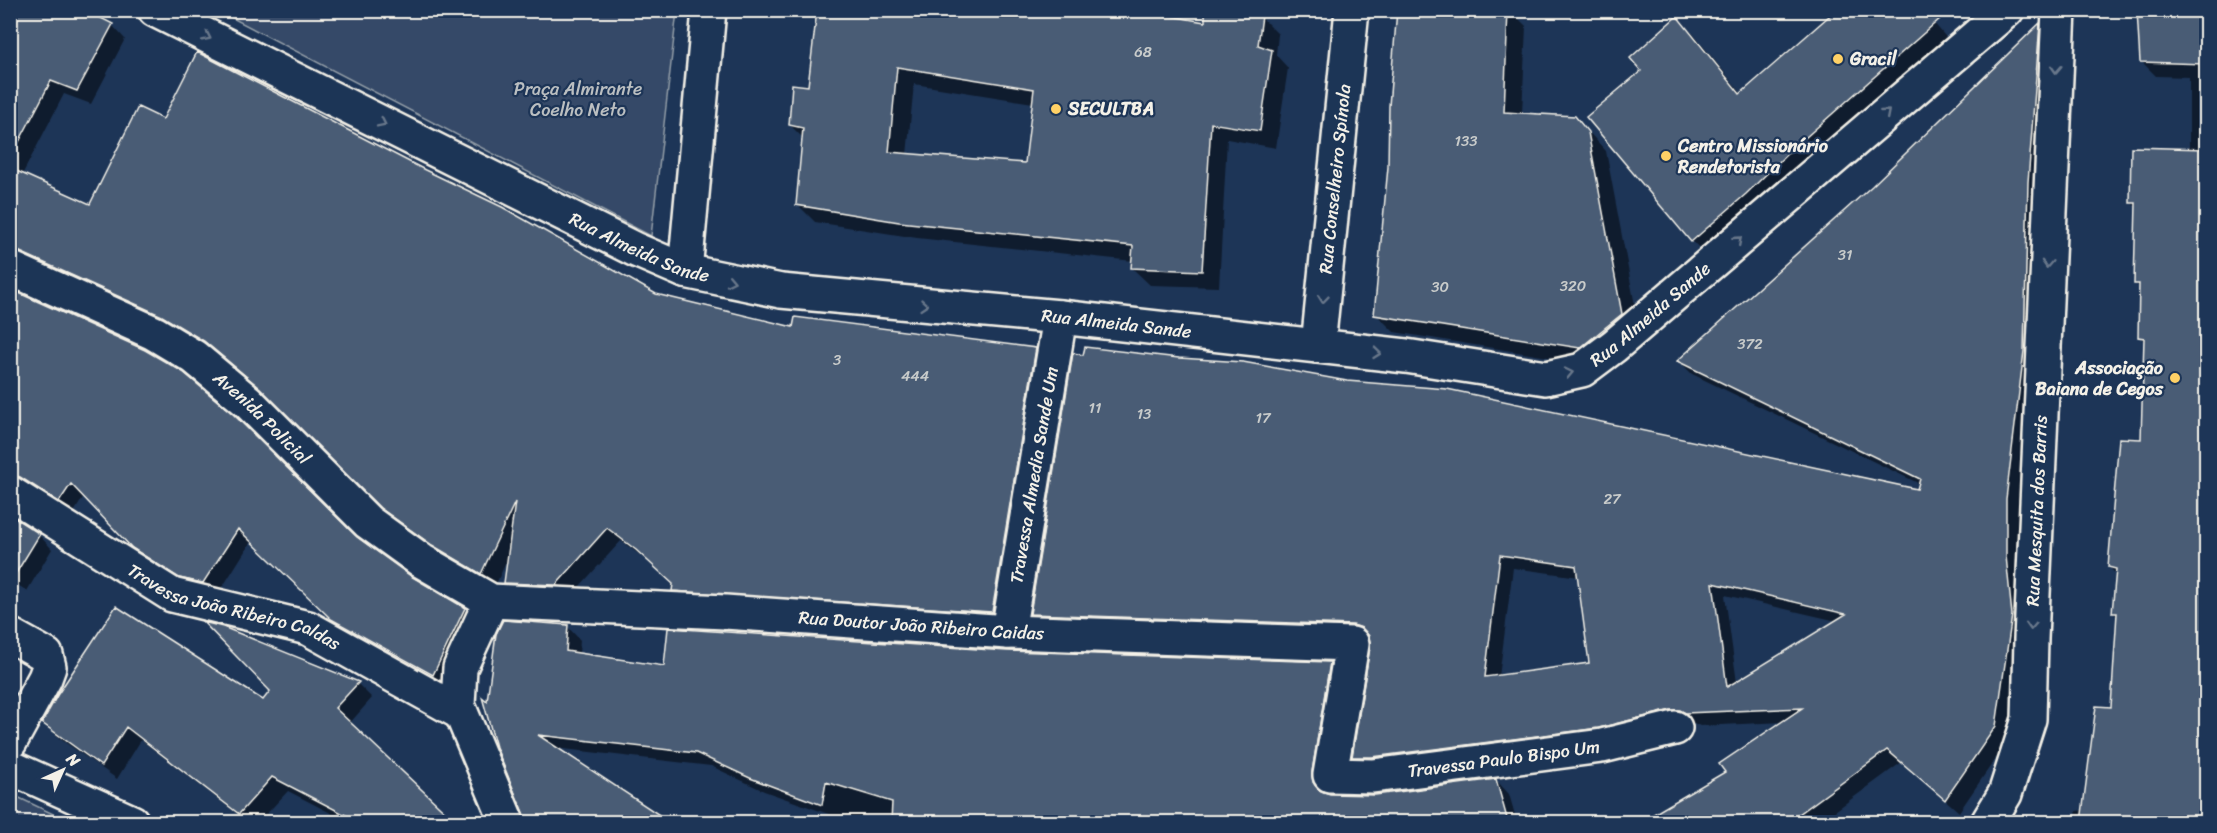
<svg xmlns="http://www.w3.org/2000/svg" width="2217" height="833" font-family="Sriracha,sans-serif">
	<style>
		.green { fill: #354a67; stroke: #949ea8; stroke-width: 1.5 }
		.shadow { fill: #0007; fill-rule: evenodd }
		.building { fill: #485b74; stroke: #f4f1e8; stroke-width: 1.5; fill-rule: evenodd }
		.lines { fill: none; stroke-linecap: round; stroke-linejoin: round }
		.minor-casing { stroke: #f4f1e8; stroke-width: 38 }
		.minor { stroke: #1d3557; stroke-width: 33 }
		.oneway { stroke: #68778a }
		.poi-dot { fill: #ffd166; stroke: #1d3557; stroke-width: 2 }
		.labels { text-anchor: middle; stroke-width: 4.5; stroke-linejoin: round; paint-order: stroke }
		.number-label { font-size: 15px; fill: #c9cccb }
		.poi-label { font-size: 18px; font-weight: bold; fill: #f4f1e8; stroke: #1d3557; text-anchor: start }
		.park-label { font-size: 18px; fill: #bbbfc1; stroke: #1d3557 }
		.street-label { font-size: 18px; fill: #f4f1e8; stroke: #1d3557 }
	</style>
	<rect width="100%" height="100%" fill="#1d3557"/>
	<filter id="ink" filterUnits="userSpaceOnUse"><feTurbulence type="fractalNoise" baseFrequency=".0167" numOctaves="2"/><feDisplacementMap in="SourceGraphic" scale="12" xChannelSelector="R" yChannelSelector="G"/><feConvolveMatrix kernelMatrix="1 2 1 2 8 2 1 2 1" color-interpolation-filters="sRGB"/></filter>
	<g filter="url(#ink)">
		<path class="green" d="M219,11H677L651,236Z
			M11,794L70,822H11Z"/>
		<path class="shadow" d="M10,10L112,25L125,39L91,104L64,94L22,175L90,206L164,121L655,296L794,329L1035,350L1048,363L1005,625L687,604L674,590V584L651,563L621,541L569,598L518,596L505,582L508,558L495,586L447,558L395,521L276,401L219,354L177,329L10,268Z
			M819,10L1103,19L1206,24L1261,17L1278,34L1276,55L1288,68L1276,148L1227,139L1219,287L1150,285L1132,268L1133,261L917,238L815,222L798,205L803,138L790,125L809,88ZM914,84L1033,103L1026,165L907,155Z
			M1399,10H1518V18L1526,26L1522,114L1575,117L1606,151L1640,332L1598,365L1394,332L1376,314L1389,167Z
			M1923,10L1950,42L1709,257L1692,241L1643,71L1677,18L1694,35L1742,94Z
			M2156,10H2206V822H2078L2076,811L2084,810L2113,709L2118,618L2113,612L2117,575L2109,567L2142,441L2145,342L2140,337L2141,289L2135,283L2138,209L2132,203L2189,150V77L2156,76L2141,61Z
			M2040,25L2052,37L2037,365L2018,514L2019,570L2025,629L2009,739L1959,812L1902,762L1820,822H1652L1649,819L1727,772L1784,722L1700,726L1694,723L1685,722L1367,770L1354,756L1372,647L1371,639L1045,627L1032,614L1918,491L1920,484L1692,374L1679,361L1873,187ZM1513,568L1579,577L1591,664L1499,677ZM1725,595L1837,621L1737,683Z
			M10,290L410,578L464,609L477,622L447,688L346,632L252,540L217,596L194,590L147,561L84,496L73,514L10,493Z
			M39,535L52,549L27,591L10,580Z
			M567,626L580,640L579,655L665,668L1007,652L1329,663L1343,677L1324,786L1325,794L1375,796L1496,780L1509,794L1517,822H851L764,791L711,766L555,748L668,822H536L524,810L488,703Z
			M222,628L358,684L372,698L349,724L454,822H348L288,791L259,822H248L141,740L117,779L59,738L44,722L263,702L272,691Z"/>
		<path class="building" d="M10,10H85L113,24L77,91L51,81L10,159Z
			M817,10H1038L1101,17L1102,10H1137L1205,22V10H1229L1262,16L1258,45L1272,50L1260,131L1211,123L1202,271L1131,268L1133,246L899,222L796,205L803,128L789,125L792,84L808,86ZM897,67L1034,89L1025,163L889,152Z
			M1397,10H1508L1504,112L1575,116L1588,132L1622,314L1580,348L1374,315L1388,167L1389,106Z
			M1836,10H1950L1788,153L1746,194L1691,242L1586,117L1641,71L1630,58L1677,16L1740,94Z
			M2137,10H2206V64L2140,62Z
			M2040,23L2028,182L2024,351L2006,499V556L2012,615L1996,726L1945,800L1887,750L1788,822H1640L1725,772L1719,764L1802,708L1685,713L1680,710H1671L1599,728L1372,757H1352L1370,647L1369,636L1362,628L1353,625L1030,614L1073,353L1083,355L1085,347L1179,358L1243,362L1347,381L1447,389L1917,489L1920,479L1677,361L1872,186ZM1500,555L1576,566L1589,663L1485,677ZM1713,583L1846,614L1727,687Z
			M197,52L425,170L502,207L656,294L793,327L795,317L1036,348L992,612L672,591L673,584L636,550L607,528L556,585L504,583L515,502L481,574L432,545L380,508L260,388L204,341L162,316L18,251L10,250V168L90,204L138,107L163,119Z
			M2131,147L2206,149V822H2081L2096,706L2111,707L2117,613H2112L2116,569L2108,567L2119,438L2141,439L2144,338L2138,337L2139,284H2134L2136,203H2130Z
			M10,289L145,350L183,372L234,415L357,537L411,576L465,608L433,675L331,619L238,529L203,583L179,578L132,548L71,484L59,502L20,477L10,474Z
			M10,515L40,534L10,583Z
			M116,606L263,700L270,691L203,622L223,627L359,682L335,708L456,822H359L272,777L239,814L126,727L101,766L42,723L58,694Z
			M503,620L568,625L566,651L664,666L668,628L1007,651L1330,662L1312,772L1313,782L1319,790L1330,794L1375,795L1496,779L1508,822H891L892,802L826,782L822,805L750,778L696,753L538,735L670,822H525L524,815L496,747L482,697L487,701L496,634Z"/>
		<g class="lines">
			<g class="minor-casing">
				<g id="minor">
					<path id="s1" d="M155,10L636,250L685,271L781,291L1060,317L1406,356L1546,378L1582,370L1614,346L2007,10"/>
					<path id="s2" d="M10,268L154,333L194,357L247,401L368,522L422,561L491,601L725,612L1008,632L1352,644L1330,775L1373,776L1602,746L1675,728"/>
					<path d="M685,271L709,10"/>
					<path id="s3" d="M1318,346L1352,10"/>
					<path id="s4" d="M10,493L172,595L308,628L461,713"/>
					<path d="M491,601L460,668L458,705L507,822"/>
					<path id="s5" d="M1008,632L1060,317"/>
					<path d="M10,635L46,655L49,667L45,678L10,742"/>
					<path d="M10,767L132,822"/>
					<path id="s6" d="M1988,822L2005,794L2029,719L2031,639L2059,10"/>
				</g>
			</g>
			<use href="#minor" class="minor"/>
		</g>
		<defs><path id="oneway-chevron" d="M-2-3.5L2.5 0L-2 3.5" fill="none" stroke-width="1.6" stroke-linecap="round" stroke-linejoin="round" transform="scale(1.5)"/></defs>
		<g class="oneway">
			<use href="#oneway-chevron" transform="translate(207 37) rotate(26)"/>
			<use href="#oneway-chevron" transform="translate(2056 69) rotate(93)"/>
			<use href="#oneway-chevron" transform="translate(1886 113) rotate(-41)"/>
			<use href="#oneway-chevron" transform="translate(382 123) rotate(26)"/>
			<use href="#oneway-chevron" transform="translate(1738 240) rotate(-41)"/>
			<use href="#oneway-chevron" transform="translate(2047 264) rotate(93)"/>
			<use href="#oneway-chevron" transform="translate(731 281) rotate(12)"/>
			<use href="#oneway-chevron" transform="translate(1323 299) rotate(96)"/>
			<use href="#oneway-chevron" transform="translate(924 305) rotate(5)"/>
			<use href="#oneway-chevron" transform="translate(1377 353) rotate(6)"/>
			<use href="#oneway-chevron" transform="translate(1569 373) rotate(-12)"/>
			<use href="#oneway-chevron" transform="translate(2031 626) rotate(93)"/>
		</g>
	</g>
	<g class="poi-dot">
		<circle cx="1838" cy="59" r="6"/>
		<circle cx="1056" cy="109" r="6"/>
		<circle cx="1666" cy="156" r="6"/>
		<circle cx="2175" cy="378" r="6"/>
	</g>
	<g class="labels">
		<g class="number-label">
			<text x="1143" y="57">68</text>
			<text x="1466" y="146">133</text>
			<text x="1845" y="260">31</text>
			<text x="1573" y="291">320</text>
			<text x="1440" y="292">30</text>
			<text x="1750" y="349">372</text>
			<text x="837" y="365">3</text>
			<text x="915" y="381">444</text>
			<text x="1095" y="413">11</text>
			<text x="1144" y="419">13</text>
			<text x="1263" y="423">17</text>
			<text x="1612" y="504">27</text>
		</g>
		<g class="poi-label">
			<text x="1850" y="65">Gracil</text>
			<text x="1068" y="115">SECULTBA</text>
			<text x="1678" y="152">Centro Missionário<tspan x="1678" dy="21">Rendetorista</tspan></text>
			<text x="2163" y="374" text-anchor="end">Associação<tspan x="2163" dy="21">Baiana de Cegos</tspan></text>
		</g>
		<g class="park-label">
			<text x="578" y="95">Praça Almirante<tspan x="578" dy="21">Coelho Neto</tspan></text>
		</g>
		<g class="street-label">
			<text dy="6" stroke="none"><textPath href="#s3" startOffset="168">Rua Conselheiro Spínola</textPath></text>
			<text dy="6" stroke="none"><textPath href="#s1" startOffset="540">Rua Almeida Sande</textPath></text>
			<text dy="6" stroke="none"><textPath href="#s1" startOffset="1584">Rua Almeida Sande</textPath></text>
			<text dy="6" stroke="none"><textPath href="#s1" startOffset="1026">Rua Almeida Sande</textPath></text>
			<text dy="6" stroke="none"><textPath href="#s2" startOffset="296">Avenida Policial</textPath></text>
			<text dy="6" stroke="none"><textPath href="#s5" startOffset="159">Travessa Almedia Sande Um</textPath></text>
			<text dy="6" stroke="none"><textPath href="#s6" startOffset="320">Rua Mesquita dos Barris</textPath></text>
			<text dy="6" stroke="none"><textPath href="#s4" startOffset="254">Travessa João Ribeiro Caldas</textPath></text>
			<text dy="6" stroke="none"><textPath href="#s2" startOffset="1022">Rua Doutor João Ribeiro Caidas</textPath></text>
			<text dy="6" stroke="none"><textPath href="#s2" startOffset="1761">Travessa Paulo Bispo Um</textPath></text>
		</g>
	</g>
	<rect width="2217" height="833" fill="none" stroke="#1d3557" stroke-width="36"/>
	<rect x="18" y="18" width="2181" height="797" fill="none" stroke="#f4f1e8" stroke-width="2" filter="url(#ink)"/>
	<g transform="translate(63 770) rotate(45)" stroke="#1d3557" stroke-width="4.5" paint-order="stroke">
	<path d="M0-4.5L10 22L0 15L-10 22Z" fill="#f4f1e8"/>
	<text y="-9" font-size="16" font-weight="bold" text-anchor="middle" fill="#f4f1e8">N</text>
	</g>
</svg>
